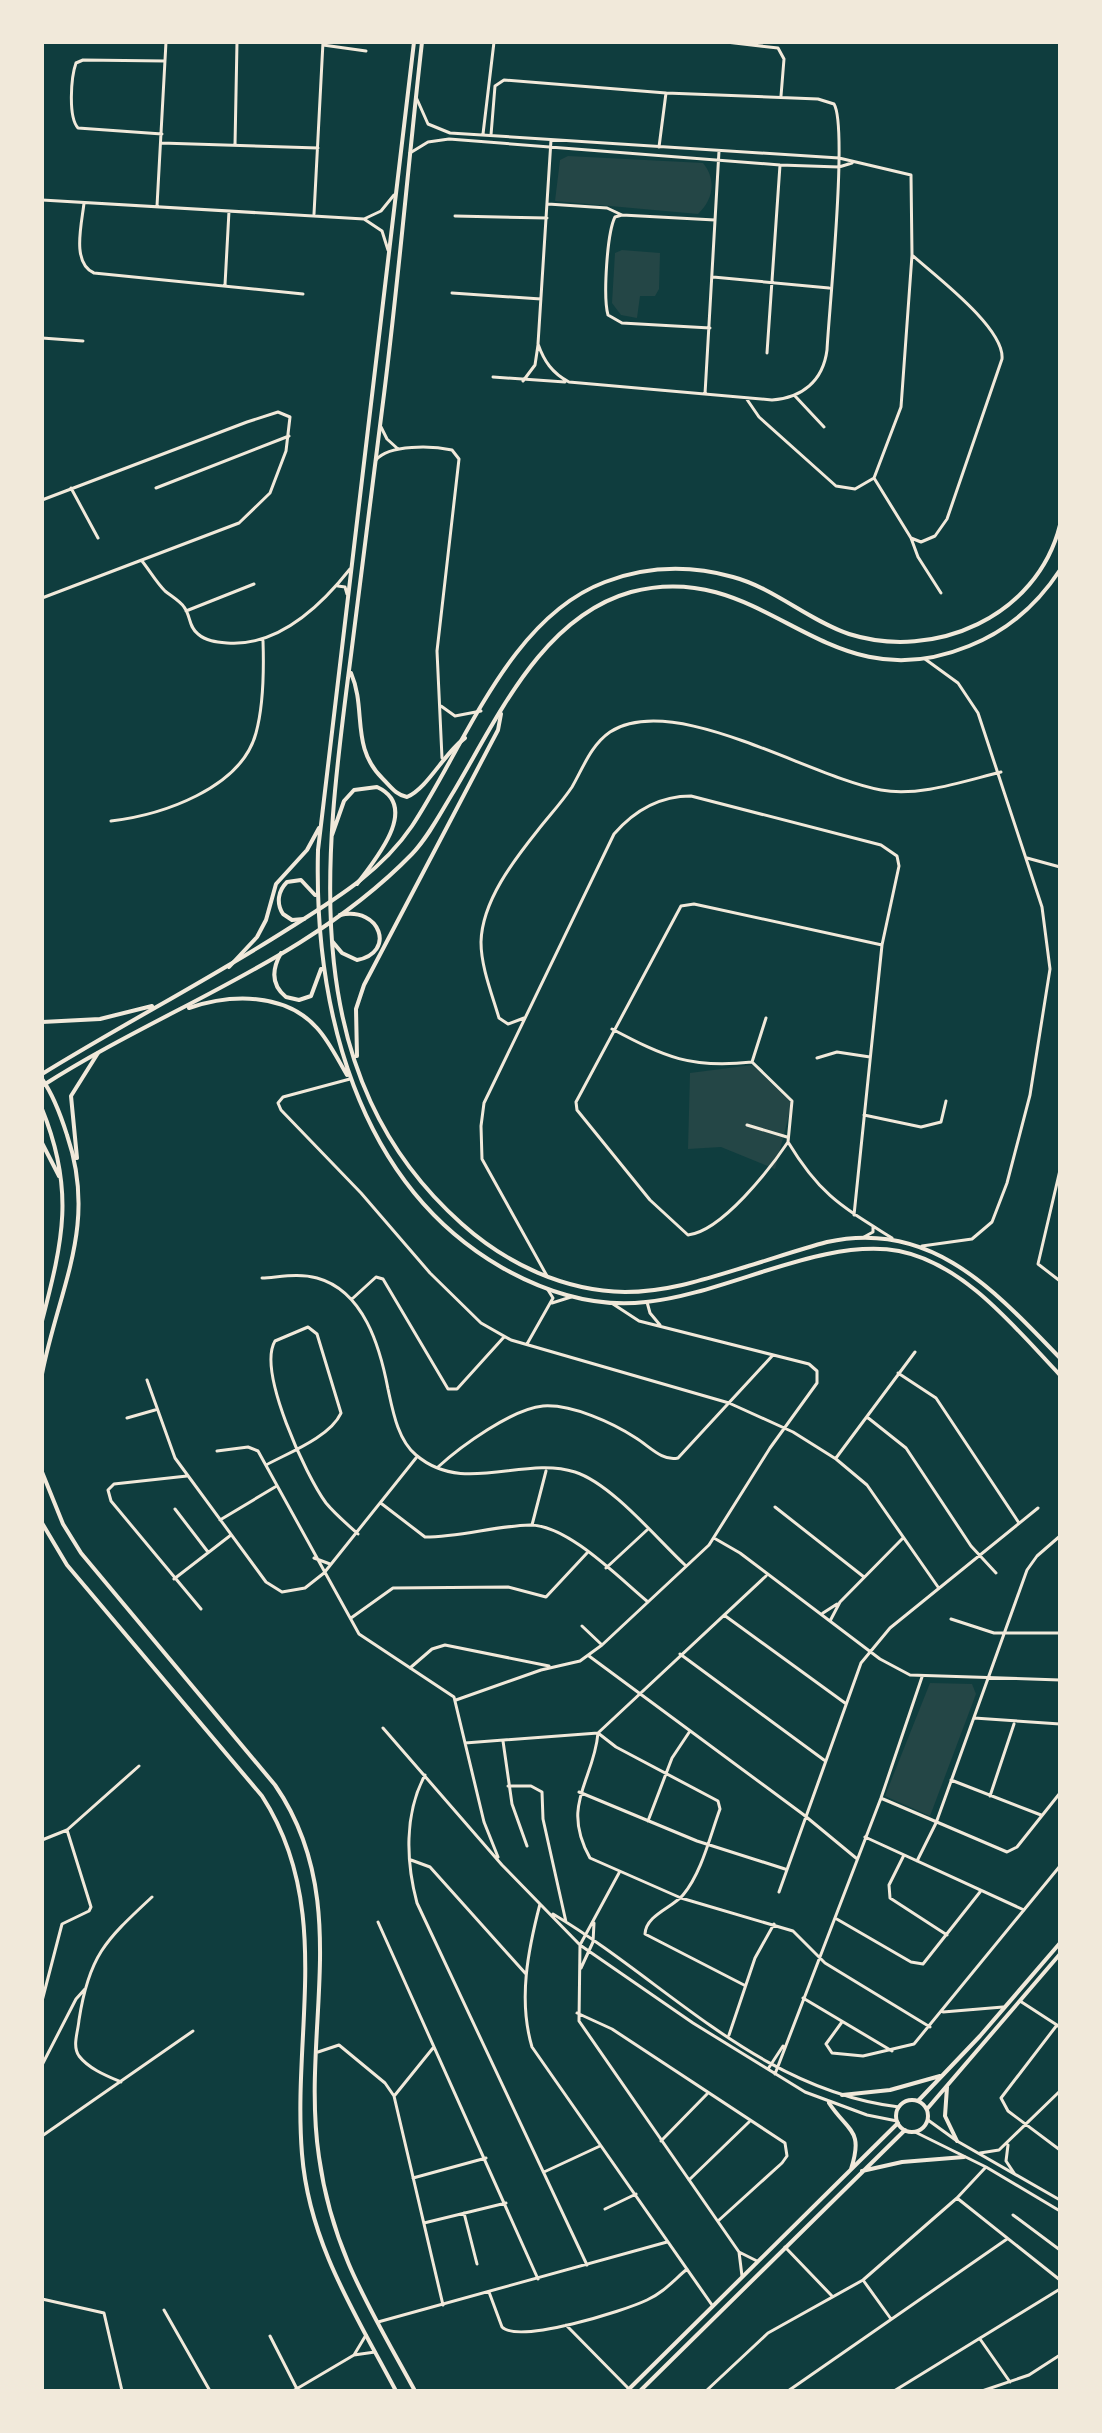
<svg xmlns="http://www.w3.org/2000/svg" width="1102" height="2433" font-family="Jost,sans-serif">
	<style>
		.green { fill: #244646 }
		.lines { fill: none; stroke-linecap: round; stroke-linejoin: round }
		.minor { stroke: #f1e9da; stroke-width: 3 }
		.tertiary { stroke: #f1e9da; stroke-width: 3 }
		.primary { stroke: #f1e9da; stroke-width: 4 }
		.trunk { stroke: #f1e9da; stroke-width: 4 }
	</style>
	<rect width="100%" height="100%" fill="#0f3d3e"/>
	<path class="green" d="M568,156L703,163C717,180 713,200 698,214L555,201L560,160Z
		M622,250L660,253L659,289L655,296H640L637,318L621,315L612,303L615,253Z
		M752,1065L792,1103L775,1169L721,1147L688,1149L690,1073Z
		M930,1683L972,1684L976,1694L930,1816L885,1796Z"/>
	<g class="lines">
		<path class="minor" d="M726,42L778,48L784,59L781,96
			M323,45L366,51
			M416,97L428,124L450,133L839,158L911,175L912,255L901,407L874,478L855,489L836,486L759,417L746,398
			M162,134L78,128C68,117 71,77 76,63L83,60L165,61
			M483,134L494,42
			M491,135L495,86L504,80L666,93L818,99L834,104C848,127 829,310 827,350C823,381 802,398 772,400L569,382C552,373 544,361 538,344L551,140
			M161,143L318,148
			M235,145L237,42
			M659,147L666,93
			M410,153L428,142L449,139L780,165L839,167L852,163
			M42,200L364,219L382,231L388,250
			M84,203C82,223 71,263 94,273L303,294
			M548,204L607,208L622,215L715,220
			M157,206L166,42
			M314,214L323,42
			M622,215L615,217C607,233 603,297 608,315L622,323L710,328
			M455,216L547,218
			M364,219L381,211L394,195
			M713,277L829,288
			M225,285L229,211
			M452,293L541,299
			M42,338L83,341
			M767,353L780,165
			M493,377L565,382
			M523,381L535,365L538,345
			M705,394L719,151
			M795,396L824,427
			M381,427L387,439L398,449
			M376,460C389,444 433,446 452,450L459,459L437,651L442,758
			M874,478L911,538L921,542L935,536L947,519L1002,359C1005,328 934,275 912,255
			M71,488L98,538
			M156,488L289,436
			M42,500L247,422L278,412L290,417L286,451L270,493L239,523L42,598
			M911,538L918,557L941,593
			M142,561C150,571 156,582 165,591C171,596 180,601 184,607C191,616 188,626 198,634C206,641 216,642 227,643C278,647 320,607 350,569
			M338,586L345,587L347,594
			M186,611L254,584
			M441,706L455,716L481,711
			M111,821C161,815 241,789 256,733C264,704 264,671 263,641
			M1027,858L1060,867
			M524,1018L508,1024L499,1018C492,994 481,967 481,942C482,901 514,860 538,830C549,816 562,802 572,787C583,768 591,745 610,732C674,691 809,777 881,790C919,797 964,781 1001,772
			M612,1029C665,1057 691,1069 752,1062L766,1018
			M817,1058L837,1052L870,1057
			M752,1062L792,1101L788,1142C820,1195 841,1206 892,1238
			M350,1079L283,1097L278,1103L281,1110L361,1193L430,1273L481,1323L511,1340L729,1403L793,1432L836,1459L867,1485L938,1587
			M864,1115L921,1127L941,1122L946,1101
			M747,1125L787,1137
			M788,1142C770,1169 722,1231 688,1235L650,1200L577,1110L576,1102L681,906L694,904L882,945
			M1060,1170L1038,1264L1060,1281
			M864,1237L873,1232V1226
			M922,1246L972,1239L992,1222L1007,1183L1030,1095L1050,969L1042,907L978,713L958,683L925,659
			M547,1276L482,1159L481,1126L484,1103L614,834C634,811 660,796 691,796L881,845L897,856L899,866L882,945L854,1215
			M262,1278C280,1277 299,1273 317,1278C364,1291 380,1347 388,1389C393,1412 398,1440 416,1455C464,1496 523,1455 575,1472C612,1484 657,1539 685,1565
			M352,1299L376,1277L383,1279L448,1389H457L504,1337
			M647,1302L650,1313L660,1325
			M552,1303L571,1297
			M527,1344L553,1298L548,1290
			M898,1373L936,1398L1019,1523
			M147,1380L175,1458L266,1582L282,1592L305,1588L324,1573L416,1458
			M867,1417L906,1448L971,1546L996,1573
			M127,1418L155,1410
			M217,1451L248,1447L258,1451L359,1634L454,1697L484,1822L498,1857
			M836,1458L915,1352
			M266,1465C288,1453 330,1437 341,1413L317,1334L308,1327L275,1341C257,1371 306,1476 326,1503C335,1514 347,1524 358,1534
			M438,1467C461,1446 512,1409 543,1406C572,1404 613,1423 636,1438C649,1446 663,1462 678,1458L773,1355
			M187,1476L114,1484L108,1490L111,1501L201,1609
			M382,1504L425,1537C460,1537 495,1526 530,1525C568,1525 619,1578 648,1602
			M775,1507L864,1577
			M175,1509L208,1552
			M220,1520L275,1487
			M532,1525L546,1471
			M714,1538L740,1553L880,1659L910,1675L1060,1680
			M314,1558L330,1564
			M606,1568L647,1530
			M174,1579L231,1535
			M823,1613L837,1604
			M724,1615L845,1703
			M351,1618L393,1588L508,1587L546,1597L587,1553
			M951,1619L994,1633H1060
			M830,1621L840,1602L903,1538
			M582,1626L602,1645
			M680,1654L824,1760
			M589,1656L804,1815L856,1858
			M410,1668L432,1649L445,1645L549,1666
			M456,1700L541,1670L580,1661L602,1645L709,1545L770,1448L817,1383V1371L809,1364L639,1321L613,1304
			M974,1718L1060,1724
			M383,1728L502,1865L580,1945L693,2023L805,2092L867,2115L897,2121
			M598,1733C594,1781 560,1804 590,1858L681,1898L793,1931L825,1963L930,2027
			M598,1733L616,1747L718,1801L720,1809C710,1836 702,1872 683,1895C672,1908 646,1915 645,1934L744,1985
			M503,1741L512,1804L527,1846
			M465,1743L598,1733L766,1576
			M425,1775C404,1814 406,1862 417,1903L587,2265
			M951,1780L1041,1815
			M508,1786H531L542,1792L543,1819L566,1922
			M579,1792L697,1841L785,1869
			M990,1796L1014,1724
			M883,1799L1007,1852L1017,1847L1060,1793
			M648,1821L672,1758L690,1731
			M865,1837L1024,1910
			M42,1840L67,1830L139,1766
			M904,1855L889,1885L890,1898L947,1935
			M411,1860L430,1867L526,1974
			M917,1861L936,1823L1027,1570L1037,1556L1060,1536
			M619,1873L580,1945L579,2021L739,2252L742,2276
			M779,1892L861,1663L890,1628L1038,1508
			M540,1904C528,1950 518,2000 532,2047L712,2305
			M553,1914C667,1982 759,2090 899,2107
			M835,1918L911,1962L923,1964L980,1892
			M378,1922L538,2279
			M581,1968L593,1942L594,1923
			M803,1998L892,2051
			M42,2001L62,1924L89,1911L91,1907L67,1830
			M1020,2001L1060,2027
			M943,2012L1003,2007
			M577,2013L612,2029L785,2143L787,2156L782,2163L718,2221
			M842,2022L826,2044L832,2053L863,2056L914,2044L1060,1866
			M1057,2025L1001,2098L1008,2111L1060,2150
			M729,2035L755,1958L774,1924
			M318,2052L339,2045L385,2083L394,2096L443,2305
			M42,2065L76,1999L85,1989
			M768,2069L783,2046
			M775,2074L881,1798L922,1677
			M121,2082C107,2076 89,2069 79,2056C72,2046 78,2032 79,2020C89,1955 106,1940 152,1897
			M395,2095L433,2048
			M42,2136L193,2031
			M661,2141L708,2093
			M1008,2145L1006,2161L1014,2173
			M980,2153L999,2150L1060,2091
			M544,2172L600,2146
			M413,2178L486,2158
			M689,2180L749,2122
			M957,2198L1060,2280
			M605,2209L636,2194
			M464,2213L477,2264
			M1013,2215L1060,2250
			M424,2223L506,2203
			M785,2247L832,2296
			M739,2252L757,2261
			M863,2280L891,2319
			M489,2292L502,2327C519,2344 624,2311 647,2300C663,2293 674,2280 687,2269
			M42,2299L104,2313L122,2391
			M164,2310L210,2391
			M378,2322L667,2242
			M566,2325L628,2388
			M270,2336L297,2389
			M980,2339L1010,2382
			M354,2355L366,2335
			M293,2391L354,2355L375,2352
			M706,2391L768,2333L863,2280L957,2198L985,2168
			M788,2391L1007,2239
			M894,2391L1060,2289
			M982,2391L1029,2375L1060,2355"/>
		<path class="tertiary" d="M928,2120L957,2141L1060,2200
			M915,2132L986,2167L1060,2211"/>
		<path class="primary" d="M42,1022L100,1019L152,1006
			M42,1074C123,1024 208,980 288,929C334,900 381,872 412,826C465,746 509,618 605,582C647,566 690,565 733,577C774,588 808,620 849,634C934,661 1037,617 1060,525
			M42,1086C165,1007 308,961 412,854C429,836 441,812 454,791C498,717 542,617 631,592C767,556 823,706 969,646C1007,631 1037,605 1060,570
			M947,2087L945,2116L957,2141
			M842,2095L890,2090L940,2076
			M896 2116a16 16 0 1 1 32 0a16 16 0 1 1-32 0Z
			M918,2101L980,2036L1060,1943
			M829,2103C848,2132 864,2129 851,2169
			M927,2109L1060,1954
			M862,2171L902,2162L964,2157
			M627,2391L898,2123
			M640,2391L905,2130"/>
		<path class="trunk" d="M414,42L318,850C314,1006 356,1183 501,1267C545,1292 595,1308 646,1302C726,1294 822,1237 899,1251C965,1264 1016,1329 1060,1375
			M422,42C408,165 398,288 382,410C371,492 362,573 351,655C325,854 293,1074 462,1224C507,1264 564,1291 625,1292C667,1292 706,1279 745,1267C772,1259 800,1249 827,1242C931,1219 994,1290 1060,1358
			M351,673C367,710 350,747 383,779C391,787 396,795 407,797C428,788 444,753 465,738
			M332,835L344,801L354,790L377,787C421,807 374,861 357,884
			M304,919L292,920L283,914C276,903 278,891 287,882L301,880L315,895
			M332,941L342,953L357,960C396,953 381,906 340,915
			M281,953C272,969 271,985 286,997L299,1000L311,996L321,969
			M229,967L257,937L266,920L276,884L307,850L319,828
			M189,1008C230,994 285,992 317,1028C329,1041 338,1060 347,1075
			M357,1056L356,1009L364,985L498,730L501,714
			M42,1079C54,1096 61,1116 67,1135C98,1226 59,1287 42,1374
			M42,1109C75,1190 63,1240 42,1321
			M42,1143L59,1176
			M77,1158L71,1096L98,1053
			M42,1472L63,1524L81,1553L275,1785C355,1901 300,2029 319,2157C332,2251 371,2310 415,2391
			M42,1523L67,1565L262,1796C334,1907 292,2031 302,2154C309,2243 356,2315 396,2391"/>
	</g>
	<rect width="1102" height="2433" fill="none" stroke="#f1e9da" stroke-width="88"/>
</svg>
